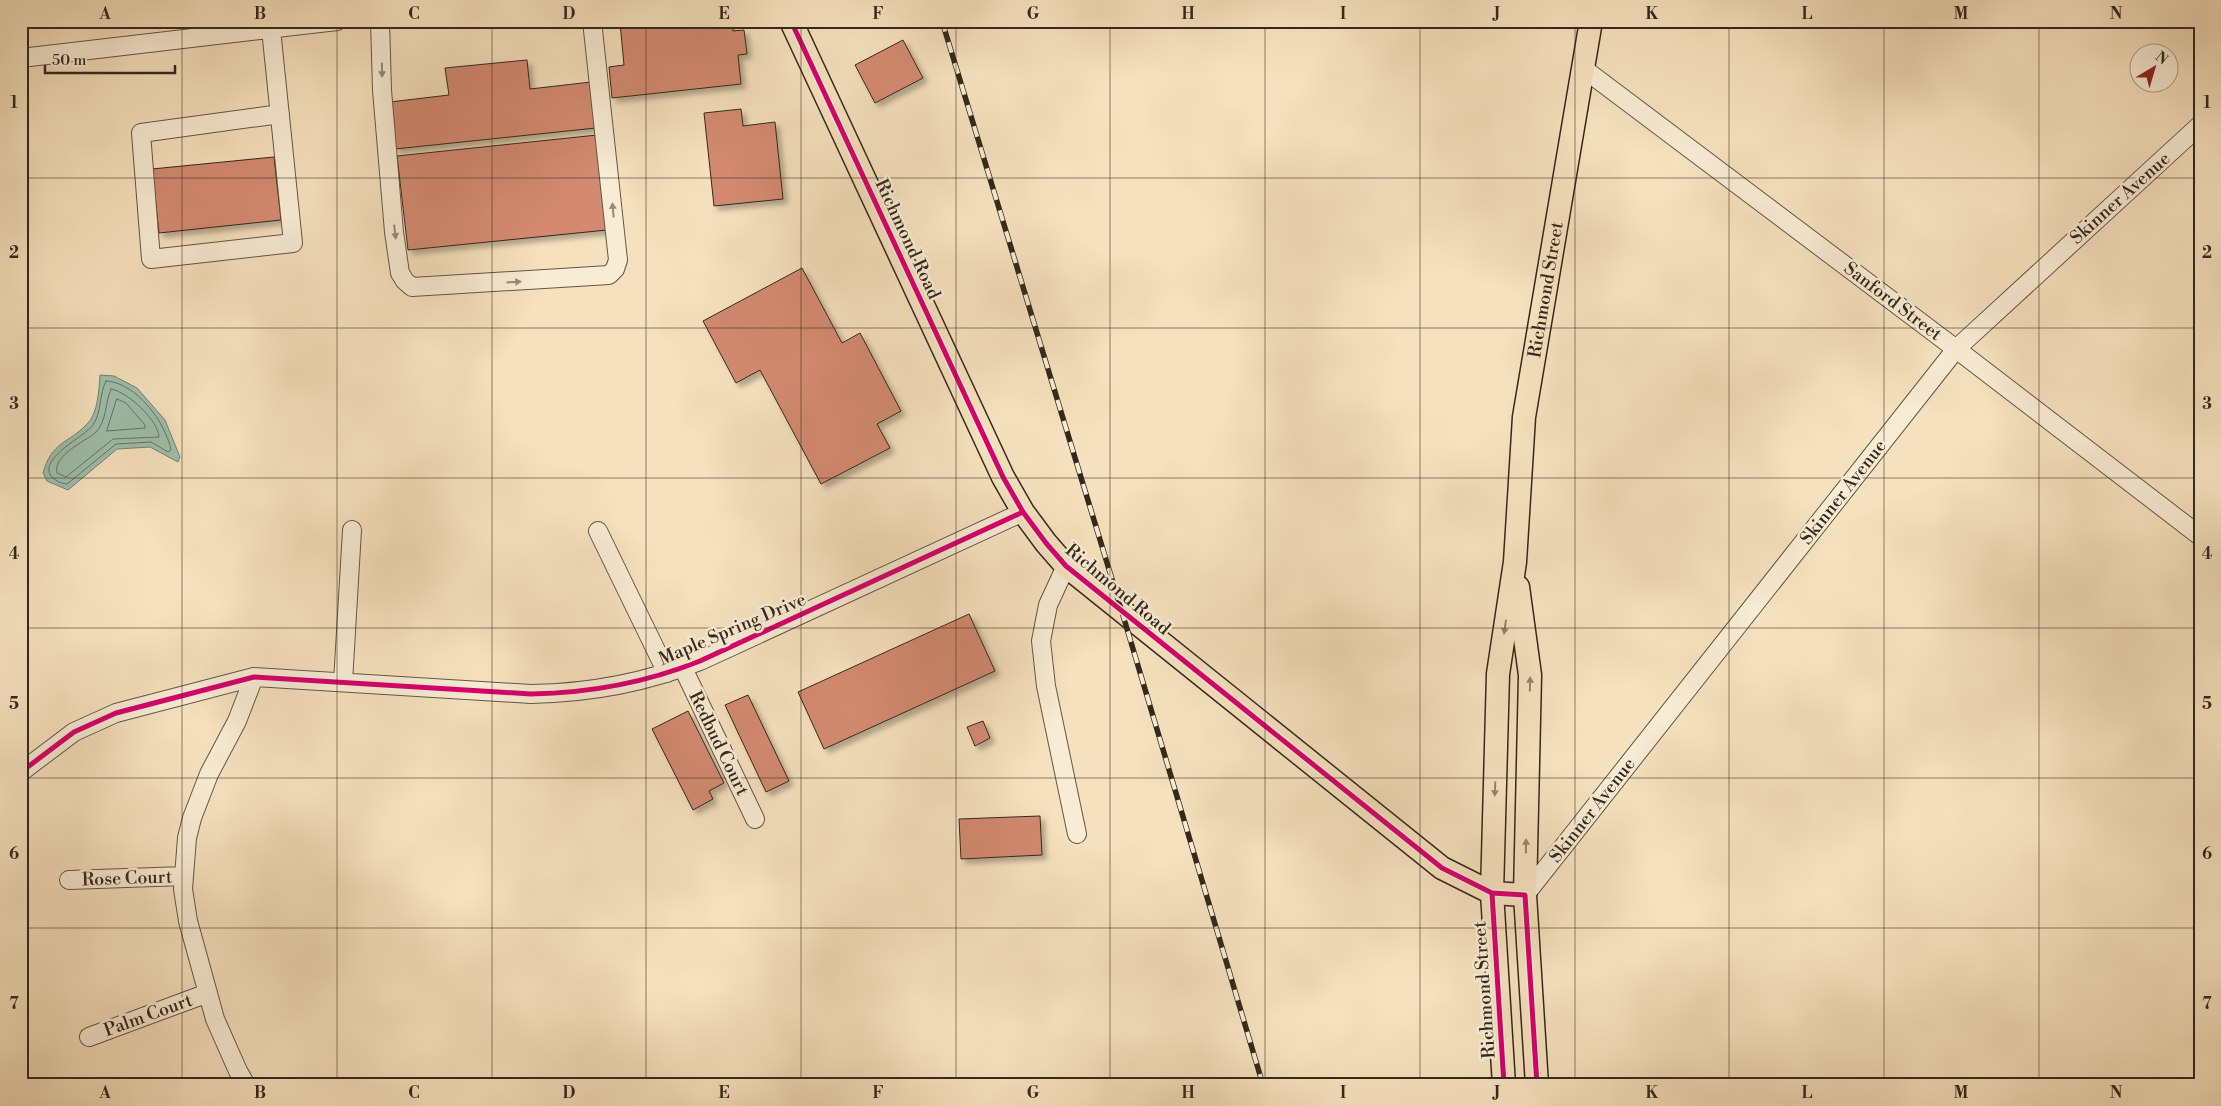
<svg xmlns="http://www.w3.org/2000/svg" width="2221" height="1106" font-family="'Libre Bodoni',serif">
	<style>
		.water { fill: #9dbeab; stroke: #738272 }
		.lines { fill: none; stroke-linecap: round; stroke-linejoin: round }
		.shore { stroke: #687364; stroke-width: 1 }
		.building { fill: #d38a70; stroke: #33281d; filter: url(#shadow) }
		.minor-casing { stroke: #645645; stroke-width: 20 }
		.major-casing { stroke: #33281d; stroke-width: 25 }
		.minor { stroke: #f8ecd4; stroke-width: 18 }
		.major { stroke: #f5e1bd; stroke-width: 22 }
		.rail-casing { stroke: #33281d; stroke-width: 5.5 }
		.rail { stroke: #f8ecd4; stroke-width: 4; stroke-dasharray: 11; stroke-linecap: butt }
		.cycleway-casing { stroke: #f8ecd4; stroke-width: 8 }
		.cycleway { stroke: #d6006c; stroke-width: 5 }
		.oneway { fill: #968a78 }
		.oneway2 { fill: #94846d }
		.grid { fill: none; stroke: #33281d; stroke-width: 1; stroke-opacity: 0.55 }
		.labels { text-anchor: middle; stroke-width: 5; stroke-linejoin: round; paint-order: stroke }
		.street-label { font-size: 18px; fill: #33281d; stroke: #f8ecd4 }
		.neatline { fill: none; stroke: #33281d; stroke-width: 2 }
		.grid-label { font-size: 16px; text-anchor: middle; font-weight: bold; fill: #33281d }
	</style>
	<defs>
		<filter id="shadow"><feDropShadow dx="4.5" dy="4.5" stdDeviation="2.5" flood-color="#0004"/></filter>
	</defs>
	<rect width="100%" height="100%" fill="#f5e1bd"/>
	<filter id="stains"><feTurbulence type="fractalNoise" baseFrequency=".004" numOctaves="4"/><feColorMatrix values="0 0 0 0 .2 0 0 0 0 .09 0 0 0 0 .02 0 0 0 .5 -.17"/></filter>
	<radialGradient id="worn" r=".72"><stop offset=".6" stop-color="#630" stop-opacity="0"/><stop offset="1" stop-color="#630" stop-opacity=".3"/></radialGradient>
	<path class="water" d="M100,375L114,376L137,388L165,420L180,457L178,462L150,447L117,449L68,490L47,481L43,473C52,441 68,444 87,424C98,414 99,389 100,375Z"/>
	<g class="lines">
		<path class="shore" d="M106,381C136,382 166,423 171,450L168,452L151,442L116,444L67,484C62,484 54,480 51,476C38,458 86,436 93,425C102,412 99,394 106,381Z
			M111,389C128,392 158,420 159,437L113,439L66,477L57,473C53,455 84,442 95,433C107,422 105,402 111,389Z
			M117,399L126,403L145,425V428L107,431Z"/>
	</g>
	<path class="building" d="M635,21H732L733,31L744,30L747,54L738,55L741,84L612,98L609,67L624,65L620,23Z
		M903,40L923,78L875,103L855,65Z
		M527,60L530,89L591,82L596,128L395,149L390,102L449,95L445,68Z
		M741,109L743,126L775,122L783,199L714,206L704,113Z
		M597,135L607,230L408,250L397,156Z
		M274,157L281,220L159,233L152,169Z
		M802,268L842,343L860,333L901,411L877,424L890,448L821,484L760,370L736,383L703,321Z
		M969,614L995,671L824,749L798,692Z
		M748,695L789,781L766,792L725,705Z
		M688,711L724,783L709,791L713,799L693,810L652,729Z
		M983,721L990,738L975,746L967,727Z
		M1040,816L1042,855L961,859L959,819Z"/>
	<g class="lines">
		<g class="minor-casing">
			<path id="minor" d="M380,21L382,90L394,232L400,273L405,281L412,287L609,275L615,269L618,260L592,21
				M271,29L293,243L151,259L141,133L280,114
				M21,58L337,21
				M1584,69L1968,358L2200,536
				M598,531L667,673
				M1066,566L1048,605L1041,641L1046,686L1077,834
				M683,668L755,819
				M343,682L352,530
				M21,772L74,732L116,713L254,677L531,694C590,693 645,683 700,661L1023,512
				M69,880L184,876
				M1525,895L1956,349L2200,125
				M89,1037L208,993
				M246,1085L238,1071L215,1019L188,921L183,889L187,838L192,818L209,774L237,721L254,677"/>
		</g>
		<g class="major-casing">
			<g id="major">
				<path d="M791,21L1003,477L1023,512L1046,543L1066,566L1442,868L1492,893L1525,895"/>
				<path d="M1518,587L1530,675L1525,895L1537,1085"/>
				<path id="s1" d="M1504,1085L1492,893L1498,674L1515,562L1524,417L1591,21"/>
			</g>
		</g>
		<use href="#minor" class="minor"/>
		<use href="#major" class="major"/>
		<g class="rail-casing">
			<path id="rail" d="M942,21L1122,612L1263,1085"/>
		</g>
		<use href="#rail" class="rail"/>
		<g class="cycleway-casing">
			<path id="cycleway" d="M791,21L1003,477L1023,512L1046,543L1066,566L1442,868L1492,893L1525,895L1537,1085
				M21,772L74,732L116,713L254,677L531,694C590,693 645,683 700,661L1023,512
				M1492,893L1504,1085"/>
		</g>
		<use href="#cycleway" class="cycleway"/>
	</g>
	<defs><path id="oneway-solid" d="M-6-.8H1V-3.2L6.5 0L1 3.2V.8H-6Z" transform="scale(1.25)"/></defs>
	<g class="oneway">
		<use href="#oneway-solid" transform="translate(382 70) rotate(89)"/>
		<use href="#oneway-solid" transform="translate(613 210) rotate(-95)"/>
		<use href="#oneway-solid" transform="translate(395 232) rotate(83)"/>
		<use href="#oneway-solid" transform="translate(514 282) rotate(-3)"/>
	</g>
	<g class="oneway2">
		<use href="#oneway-solid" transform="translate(1505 627) rotate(98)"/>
		<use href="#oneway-solid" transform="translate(1530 684) rotate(-89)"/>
		<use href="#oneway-solid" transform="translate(1495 789) rotate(92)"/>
		<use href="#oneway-solid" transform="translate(1526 846) rotate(-89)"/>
	</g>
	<path class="grid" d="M182,21V1085M337,21V1085M492,21V1085M646,21V1085M801,21V1085M956,21V1085M1110,21V1085M1265,21V1085M1420,21V1085M1575,21V1085M1729,21V1085M1884,21V1085M2039,21V1085M21,178H2200M21,328H2200M21,478H2200M21,628H2200M21,778H2200M21,928H2200"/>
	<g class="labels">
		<g class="street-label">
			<text transform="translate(2120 198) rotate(-42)" y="6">Skinner Avenue</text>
			<text transform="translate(908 239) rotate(65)" y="6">Richmond Road</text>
			<text dy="6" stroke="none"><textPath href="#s1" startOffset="799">Richmond Street</textPath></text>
			<text transform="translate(1893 301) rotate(37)" y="6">Sanford Street</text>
			<text transform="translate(1843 492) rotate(-52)" y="6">Skinner Avenue</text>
			<text transform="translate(1118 589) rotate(40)" y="6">Richmond Road</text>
			<text transform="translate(732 629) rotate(-23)" y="6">Maple Spring Drive</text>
			<text transform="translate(719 743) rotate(64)" y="6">Redbud Court</text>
			<text transform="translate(1592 810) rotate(-52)" y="6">Skinner Avenue</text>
			<text transform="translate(127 878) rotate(-2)" y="6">Rose Court</text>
			<text transform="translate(1484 990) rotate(-94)" y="6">Richmond Street</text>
			<text transform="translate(148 1015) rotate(-20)" y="6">Palm Court</text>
		</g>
	</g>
	<rect width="2221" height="1106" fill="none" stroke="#f5e1bd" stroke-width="55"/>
	<g transform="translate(2154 68) rotate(38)"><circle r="24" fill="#f8ecd4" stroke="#a99e8b"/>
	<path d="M0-4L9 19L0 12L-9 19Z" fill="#8f2418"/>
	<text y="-8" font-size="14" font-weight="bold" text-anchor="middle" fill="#33281d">N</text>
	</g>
	<path d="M45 65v8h130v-8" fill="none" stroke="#33281d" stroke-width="2.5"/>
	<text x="52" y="65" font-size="15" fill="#33281d" stroke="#f8ecd4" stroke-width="4" paint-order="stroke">50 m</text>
	<rect x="28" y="28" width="2166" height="1050" class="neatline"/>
	<g class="grid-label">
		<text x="105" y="19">A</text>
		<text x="260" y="19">B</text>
		<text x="414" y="19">C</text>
		<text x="569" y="19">D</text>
		<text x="724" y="19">E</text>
		<text x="878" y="19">F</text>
		<text x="1033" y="19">G</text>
		<text x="1188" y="19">H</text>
		<text x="1343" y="19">I</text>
		<text x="1497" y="19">J</text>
		<text x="1652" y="19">K</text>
		<text x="1807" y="19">L</text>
		<text x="1961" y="19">M</text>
		<text x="2116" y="19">N</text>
		<text x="14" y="108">1</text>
		<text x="2207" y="108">1</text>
		<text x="14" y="258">2</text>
		<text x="2207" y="258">2</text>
		<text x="14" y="409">3</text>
		<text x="2207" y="409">3</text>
		<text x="14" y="559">4</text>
		<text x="2207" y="559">4</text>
		<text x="14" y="709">5</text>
		<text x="2207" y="709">5</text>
		<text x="14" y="859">6</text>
		<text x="2207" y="859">6</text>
		<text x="14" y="1009">7</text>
		<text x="2207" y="1009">7</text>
		<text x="105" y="1098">A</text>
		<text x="260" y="1098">B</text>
		<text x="414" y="1098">C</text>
		<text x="569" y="1098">D</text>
		<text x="724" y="1098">E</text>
		<text x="878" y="1098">F</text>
		<text x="1033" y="1098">G</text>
		<text x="1188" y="1098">H</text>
		<text x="1343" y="1098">I</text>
		<text x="1497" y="1098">J</text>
		<text x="1652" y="1098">K</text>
		<text x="1807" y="1098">L</text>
		<text x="1961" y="1098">M</text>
		<text x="2116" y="1098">N</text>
	</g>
	<rect width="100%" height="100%" filter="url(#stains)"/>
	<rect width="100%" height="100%" fill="url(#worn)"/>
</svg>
